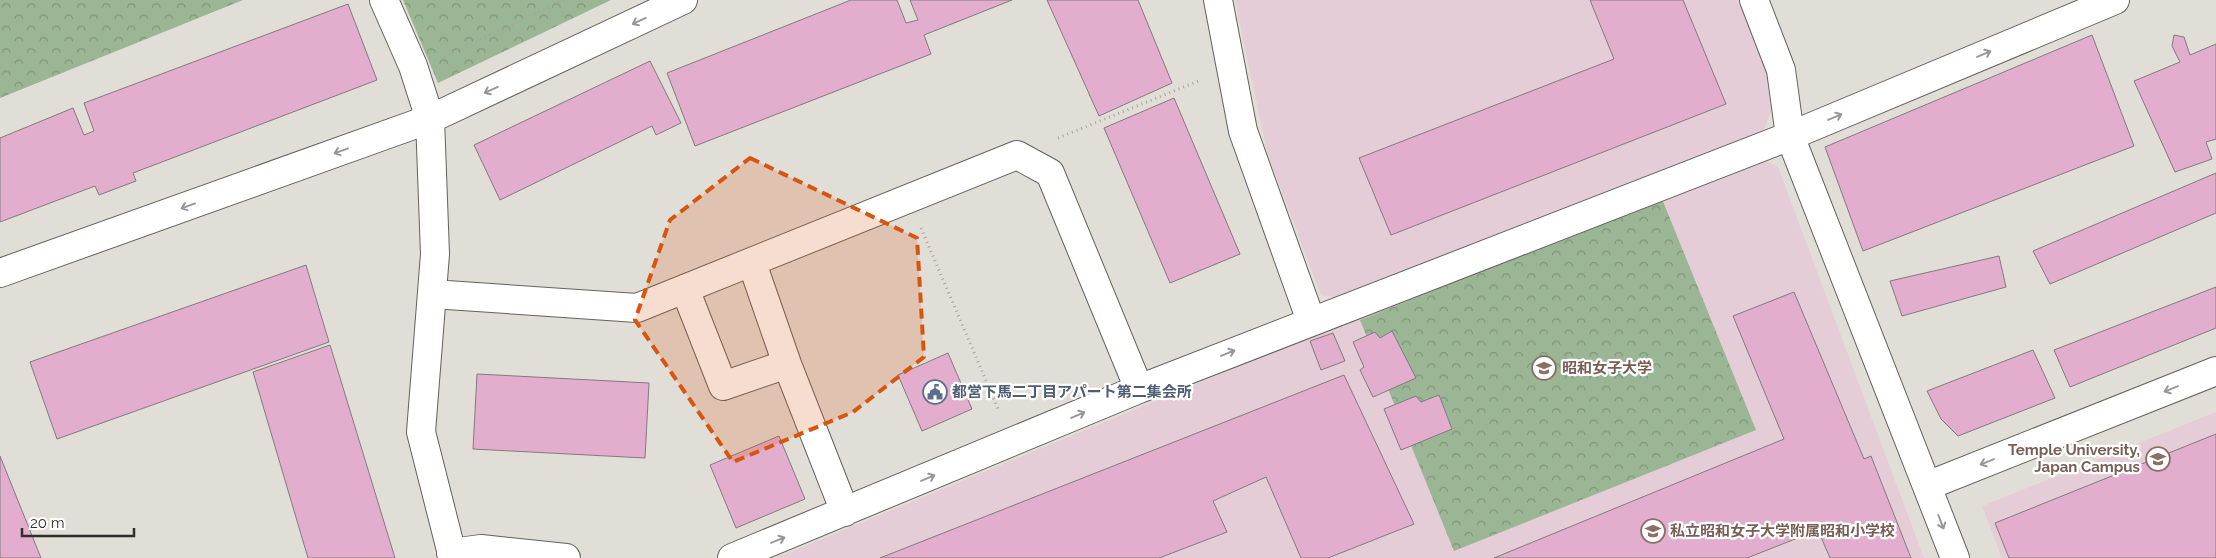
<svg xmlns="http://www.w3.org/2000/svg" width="2216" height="558" font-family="Raleway,'Noto Sans JP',sans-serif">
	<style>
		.education { fill: #e5cdd7 }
		.park { fill: url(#park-crowns) }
		.building { fill: #e3aece; stroke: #817a7e }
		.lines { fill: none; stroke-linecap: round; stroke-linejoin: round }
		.minor-casing { stroke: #64625c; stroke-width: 30 }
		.path { stroke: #a5a39d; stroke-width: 3; stroke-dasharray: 1 4; stroke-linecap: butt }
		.minor { stroke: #fff; stroke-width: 28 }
		.oneway { stroke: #989796 }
		.marked { fill: #d6550f; fill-opacity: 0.2; stroke: #d6550f; stroke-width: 4; stroke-dasharray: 10 6; stroke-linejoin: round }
		.labels { text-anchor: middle; stroke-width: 4.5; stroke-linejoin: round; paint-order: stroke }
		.education-label { font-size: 15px; font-weight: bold; fill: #785e54; stroke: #fff; text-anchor: start }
		.service-label { font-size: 15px; font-weight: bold; fill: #4e5e75; stroke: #fff; text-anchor: start }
	</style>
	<defs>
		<pattern id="park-crowns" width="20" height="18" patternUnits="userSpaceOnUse" patternTransform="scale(1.25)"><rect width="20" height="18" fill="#9bb695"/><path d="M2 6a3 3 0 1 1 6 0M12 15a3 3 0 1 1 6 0" fill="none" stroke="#7f947a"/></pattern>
	</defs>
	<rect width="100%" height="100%" fill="#e1ded7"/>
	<path class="education" d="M1235,0H1738L1776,98L1762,135L1335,298L1321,295L1267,152Z
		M1763,159L1778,167L1924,558H776L1327,330L1360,320Z
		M2216,412V558H2002L1982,506Z"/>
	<path class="park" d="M0,0H243L0,98Z
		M403,0H611L438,83Z
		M1662,199L1756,430L1454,551L1360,320Z"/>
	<path class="building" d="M851,0H897L906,23L918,20L910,0H1012L924,35L931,54L695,146L667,73Z
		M1047,0H1138L1172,83L1099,116Z
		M1590,0H1683L1726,104L1391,235L1359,158L1614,59Z
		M348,4L377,80L133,173L136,181L99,195L95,186L0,222V138L73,108L84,135L94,131L84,103Z
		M2092,35L2134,146L1863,251L1825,147Z
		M2174,35L2184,37L2190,55L2216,44V139L2206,142L2212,159L2175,172L2134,81L2180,62L2172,46Z
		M650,61L681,123L656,135L652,126L500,200L474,145Z
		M1174,98L1240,254L1170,283L1104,128Z
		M2216,173V213L2050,284L2033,251Z
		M1999,256L2006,287L1902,316L1890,281Z
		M306,265L329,342L57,439L30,362Z
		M2216,287V328L2070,387L2054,350Z
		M1794,292L1864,459L1871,456L1911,558H1830L1818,530L1747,558H1494L1784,439L1733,316Z
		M1392,331L1416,378L1373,397L1360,370L1364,367L1353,342L1375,332L1380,338Z
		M1333,333L1345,361L1321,370L1310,341Z
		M330,345L395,558H308L253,372Z
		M2033,350L2055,398L1958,436L1941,419L1927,391Z
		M948,353L972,409L922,431L898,375Z
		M477,374L649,383L645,458L473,449Z
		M1344,375L1414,524L1328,558H1301L1266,477L1213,501L1227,532L1159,558H880Z
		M1439,395L1452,429L1401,450L1384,409L1416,396L1421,402Z
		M2216,434V558H2009L1995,523Z
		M779,436L805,499L736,528L710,465Z
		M0,456L41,558H0Z"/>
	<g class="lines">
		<g class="minor-casing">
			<path id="minor" d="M384,0L413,66L430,119L435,254L421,432L453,558
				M1218,0L1243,131L1311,321
				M1754,0L1781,70L1790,136L1955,558
				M752,263L787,364L845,512
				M0,273L430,119L683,0
				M685,289L723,386L787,364
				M432,294L637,308L1017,155L1050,173L1139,389
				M1927,486L2216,371
				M451,553L481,549L566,558
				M732,558L1139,389L1790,136L2115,0"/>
		</g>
		<path class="path" d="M564,0L558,3L564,19
			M444,57L558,3L557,0
			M1058,138L1201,80
			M921,228L999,411"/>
		<use href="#minor" class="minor"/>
	</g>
	<defs><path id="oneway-shaft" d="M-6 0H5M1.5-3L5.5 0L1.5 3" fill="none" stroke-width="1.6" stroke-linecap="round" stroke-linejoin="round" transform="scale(1.25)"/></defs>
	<g class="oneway">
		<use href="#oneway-shaft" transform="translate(639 21) rotate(155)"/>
		<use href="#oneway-shaft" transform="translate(1984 54) rotate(-23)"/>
		<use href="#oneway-shaft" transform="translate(491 90) rotate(155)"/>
		<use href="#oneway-shaft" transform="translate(1835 117) rotate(-23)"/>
		<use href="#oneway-shaft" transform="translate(341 151) rotate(160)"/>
		<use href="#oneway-shaft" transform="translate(188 206) rotate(160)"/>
		<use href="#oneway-shaft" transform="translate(1228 353) rotate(-22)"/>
		<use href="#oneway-shaft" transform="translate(2171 389) rotate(158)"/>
		<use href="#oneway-shaft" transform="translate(1078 415) rotate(-23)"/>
		<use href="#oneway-shaft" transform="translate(1987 462) rotate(158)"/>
		<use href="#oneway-shaft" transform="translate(928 478) rotate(-23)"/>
		<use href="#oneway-shaft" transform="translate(1941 522) rotate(69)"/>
		<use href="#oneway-shaft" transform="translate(778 540) rotate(-22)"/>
	</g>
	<path class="marked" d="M750,158L917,238L924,357L853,412L733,462L635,320L670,220Z"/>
	<defs>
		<g id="university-ring" transform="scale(1.25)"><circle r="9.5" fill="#fff" stroke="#8d6e63" stroke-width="1.5"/><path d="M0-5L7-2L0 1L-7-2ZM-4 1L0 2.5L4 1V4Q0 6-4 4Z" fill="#8d6e63"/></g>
		<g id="civic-ring" transform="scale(1.25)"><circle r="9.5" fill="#fff" stroke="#5c6f8a" stroke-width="1.5"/><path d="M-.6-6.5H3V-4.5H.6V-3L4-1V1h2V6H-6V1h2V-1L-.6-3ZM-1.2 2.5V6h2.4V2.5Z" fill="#5c6f8a"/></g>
		<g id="school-ring" transform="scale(1.25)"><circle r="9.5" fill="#fff" stroke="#8d6e63" stroke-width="1.5"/><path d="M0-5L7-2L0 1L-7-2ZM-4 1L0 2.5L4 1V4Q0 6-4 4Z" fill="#8d6e63"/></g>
	</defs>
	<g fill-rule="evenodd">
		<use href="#university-ring" x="1544" y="368"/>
		<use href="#civic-ring" x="935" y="392"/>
		<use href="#university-ring" x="2158" y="459"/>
		<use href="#school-ring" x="1653" y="531"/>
	</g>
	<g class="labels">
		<g class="education-label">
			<text x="1562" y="373">昭和女子大学</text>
			<text x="2140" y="455" text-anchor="end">Temple University,<tspan x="2140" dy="17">Japan Campus</tspan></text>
			<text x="1670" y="536">私立昭和女子大学附属昭和小学校</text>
		</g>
		<g class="service-label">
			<text x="952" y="397">都営下馬二丁目アパート第二集会所</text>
		</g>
	</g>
	<path d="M22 528v8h112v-8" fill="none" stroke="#302f2c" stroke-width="2.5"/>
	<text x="30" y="528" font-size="15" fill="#302f2c" stroke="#ffffff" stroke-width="4" paint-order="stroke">20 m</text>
</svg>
